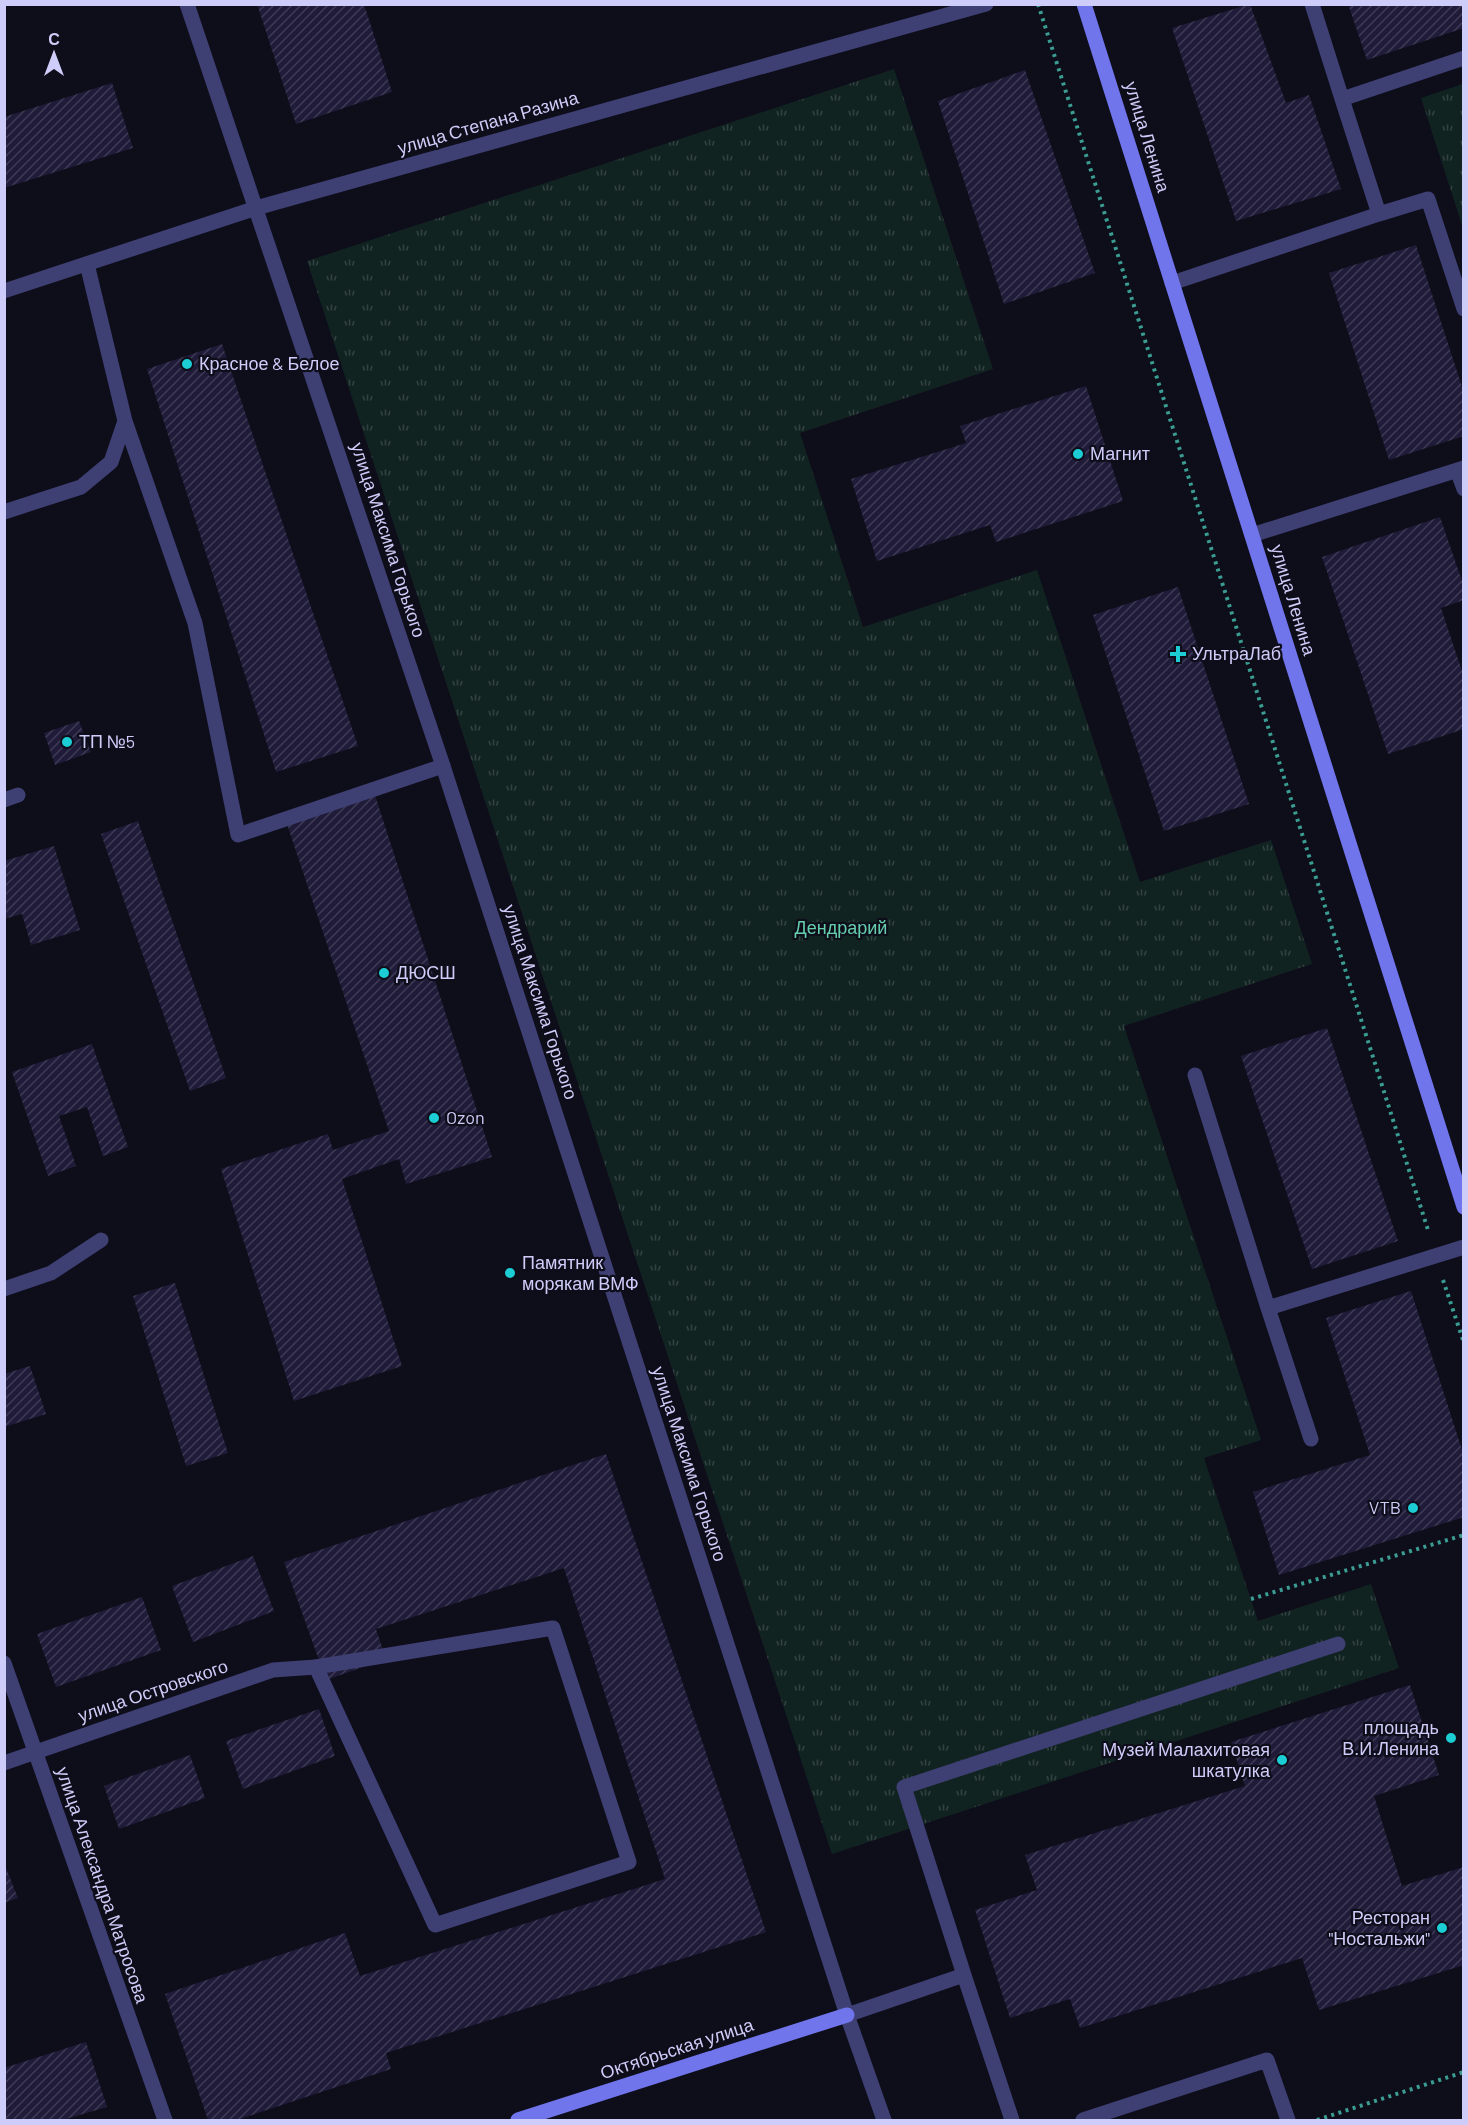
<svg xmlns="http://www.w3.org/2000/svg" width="1468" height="2125" font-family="Barlow,sans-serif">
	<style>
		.park { fill: url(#park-tufts) }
		.building { fill: url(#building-hatch) }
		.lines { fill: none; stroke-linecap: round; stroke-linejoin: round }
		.path { stroke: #3b9d91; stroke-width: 4; stroke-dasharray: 3 4.5; stroke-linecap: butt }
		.lane { stroke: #3e3f73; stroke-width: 15 }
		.street { stroke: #3e3f73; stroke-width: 15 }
		.secondary { stroke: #7075ec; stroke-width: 15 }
		.poi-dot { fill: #1ccdd4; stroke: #0e0d1a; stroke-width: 2 }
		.labels { text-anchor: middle; stroke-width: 4.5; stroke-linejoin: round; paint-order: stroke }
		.street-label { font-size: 18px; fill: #ceccf8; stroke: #0e0d1a }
		.poi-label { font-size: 18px; fill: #ceccf8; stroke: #0e0d1a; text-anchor: start }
		.park-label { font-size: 18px; fill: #63cdac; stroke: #0e0d1a }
	</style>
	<defs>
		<pattern id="park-tufts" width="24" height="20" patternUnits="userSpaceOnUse" patternTransform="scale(1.5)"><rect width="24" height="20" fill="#112321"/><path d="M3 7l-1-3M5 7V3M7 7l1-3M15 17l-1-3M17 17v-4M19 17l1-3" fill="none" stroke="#324242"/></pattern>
		<pattern id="building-hatch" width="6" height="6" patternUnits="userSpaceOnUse" patternTransform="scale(1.5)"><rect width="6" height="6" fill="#1f1b38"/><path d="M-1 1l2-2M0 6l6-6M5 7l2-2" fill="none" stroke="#3e3b56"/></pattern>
	</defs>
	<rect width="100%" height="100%" fill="#0e0d1a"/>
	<path class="park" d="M894,69L993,369L800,433L863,627L1037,570L1140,882L1271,840L1312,964L1124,1026L1261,1440L1204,1458L1258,1621L1371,1584L1399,1668L832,1854L307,261Z
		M1463,84H1464L1463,228L1421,98Z"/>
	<path class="building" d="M257,4H364L392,92L296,124Z
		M1250,4L1286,103L1309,95L1341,189L1236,221L1172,28Z
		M1348,4H1464V28L1367,60Z
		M1025,70L1095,273L1004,304L938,101Z
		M112,83L133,148L4,188V117Z
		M1416,245L1464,393V436L1389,460L1329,273Z
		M222,344L358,746L276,772L147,369Z
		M1086,386L1123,501L996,542L990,525L877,561L851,479L966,443L960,426Z
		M1440,517L1464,587V600L1441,608L1464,677V729L1388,754L1322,557Z
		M1178,587L1249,804L1164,831L1093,615Z
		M79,721L91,752L55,765L44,733Z
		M372,786L492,1157L406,1184L399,1159L342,1179L402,1366L294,1401L221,1169L328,1134L333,1150L389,1131L284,815Z
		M138,821L226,1078L190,1091L101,834Z
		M54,846L80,930L31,945L22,914L4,919V861Z
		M1327,1028L1398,1241L1312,1269L1241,1056Z
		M92,1044L128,1147L103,1156L87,1107L59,1116L76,1166L48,1176L12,1072Z
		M175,1283L228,1453L186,1466L133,1296Z
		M1411,1291L1464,1456V1517L1279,1575L1253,1492L1370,1455L1326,1318Z
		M30,1366L46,1414L4,1427V1374Z
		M606,1454L766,1932L386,2053L391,2069L237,2120H208L165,1994L345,1933L360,1976L665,1879L564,1568L376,1629L386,1659L326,1680L284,1562Z
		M253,1556L274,1611L193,1642L172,1586Z
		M142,1597L161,1650L56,1687L37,1634Z
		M1410,1685L1439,1775L1374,1796L1402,1886L1464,1867V1965L1319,2010L1302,1958L1080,2028L1070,1999L1010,2018L975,1910L1037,1890L1025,1855L1245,1786L1231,1742Z
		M319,1709L335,1756L243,1789L226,1741Z
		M190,1755L205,1798L119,1829L104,1786Z
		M4,1863L18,1898L4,1903Z
		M86,2042L107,2107L63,2120H4V2068Z"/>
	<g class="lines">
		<path class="path" d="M1038,4L1428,1230
			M1443,1280L1464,1343
			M1251,1599L1464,1535
			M1317,2120L1464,2072"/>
		<path class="lane" d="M1312,4L1342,99
			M1379,214L1428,199L1464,309
			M87,264L125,421L195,623L238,835L443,766
			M1172,283L1379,214L1342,99L1464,58
			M1457,470L1464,489
			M4,512L81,487L111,462L125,421
			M1252,535L1464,468
			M1195,1075L1268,1308
			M1311,1439L1268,1308L1464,1247
			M553,1628L629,1862L435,1925L316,1667Z
			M964,1975L904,1787L1338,1644
			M884,2120L847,2015L964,1975L1012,2120
			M1083,2120L1267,2060L1288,2120"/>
		<path class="street" d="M187,4L443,766L847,2015
			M4,291L256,208L986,4
			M4,800L18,795
			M4,1289L51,1273L101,1240
			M4,1663L165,2120
			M4,1763L273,1670L316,1667"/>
		<path class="secondary" d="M1084,4L1464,1207
			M518,2120L847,2015"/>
	</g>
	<g class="poi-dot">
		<circle cx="187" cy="364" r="6"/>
		<circle cx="1078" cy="454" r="6"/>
		<path d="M1175 645h6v6h6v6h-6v6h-6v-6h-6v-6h6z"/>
		<circle cx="67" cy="742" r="6"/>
		<circle cx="384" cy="973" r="6"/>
		<circle cx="434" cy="1118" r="6"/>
		<circle cx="510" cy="1273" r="6"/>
		<circle cx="1413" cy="1508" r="6"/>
		<circle cx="1451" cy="1738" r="6"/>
		<circle cx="1282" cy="1760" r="6"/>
		<circle cx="1442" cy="1928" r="6"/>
	</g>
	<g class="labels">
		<g class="street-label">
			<text transform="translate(488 123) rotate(-16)" y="6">улица Степана Разина</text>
			<text transform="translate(1147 137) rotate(73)" y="6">улица Ленина</text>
			<text transform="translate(388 540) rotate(72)" y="6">улица Максима Горького</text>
			<text transform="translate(1293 600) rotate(73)" y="6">улица Ленина</text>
			<text transform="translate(540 1002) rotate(72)" y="6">улица Максима Горького</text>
			<text transform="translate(689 1464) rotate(72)" y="6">улица Максима Горького</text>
			<text transform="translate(153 1691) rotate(-19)" y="6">улица Островского</text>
			<text transform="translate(102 1885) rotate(71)" y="6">улица Александра Матросова</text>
			<text transform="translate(677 2049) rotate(-18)" y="6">Октябрьская улица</text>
		</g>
		<g class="poi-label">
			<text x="199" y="370">Красное &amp; Белое</text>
			<text x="1090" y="460">Магнит</text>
			<text x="1192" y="660">УльтраЛаб</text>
			<text x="79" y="748">ТП №5</text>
			<text x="396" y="979">ДЮСШ</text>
			<text x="446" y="1124">Ozon</text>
			<text x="522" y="1269">Памятник<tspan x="522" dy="21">морякам ВМФ</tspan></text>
			<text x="1401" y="1514" text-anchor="end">VTB</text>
			<text x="1439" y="1734" text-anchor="end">площадь<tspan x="1439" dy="21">В.И.Ленина</tspan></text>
			<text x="1270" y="1756" text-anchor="end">Музей Малахитовая<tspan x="1270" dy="21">шкатулка</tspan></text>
			<text x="1430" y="1924" text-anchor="end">Ресторан<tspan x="1430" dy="21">"Ностальжи"</tspan></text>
		</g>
		<g class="park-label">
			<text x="841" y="934">Дендрарий</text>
		</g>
	</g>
	<rect width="1468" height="2125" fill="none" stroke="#ceccf8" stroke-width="12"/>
	<g transform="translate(54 54)" stroke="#0e0d1a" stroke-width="4.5" paint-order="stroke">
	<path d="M0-4.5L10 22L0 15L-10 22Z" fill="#ceccf8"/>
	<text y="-9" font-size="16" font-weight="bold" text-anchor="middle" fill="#ceccf8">С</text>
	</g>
</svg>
